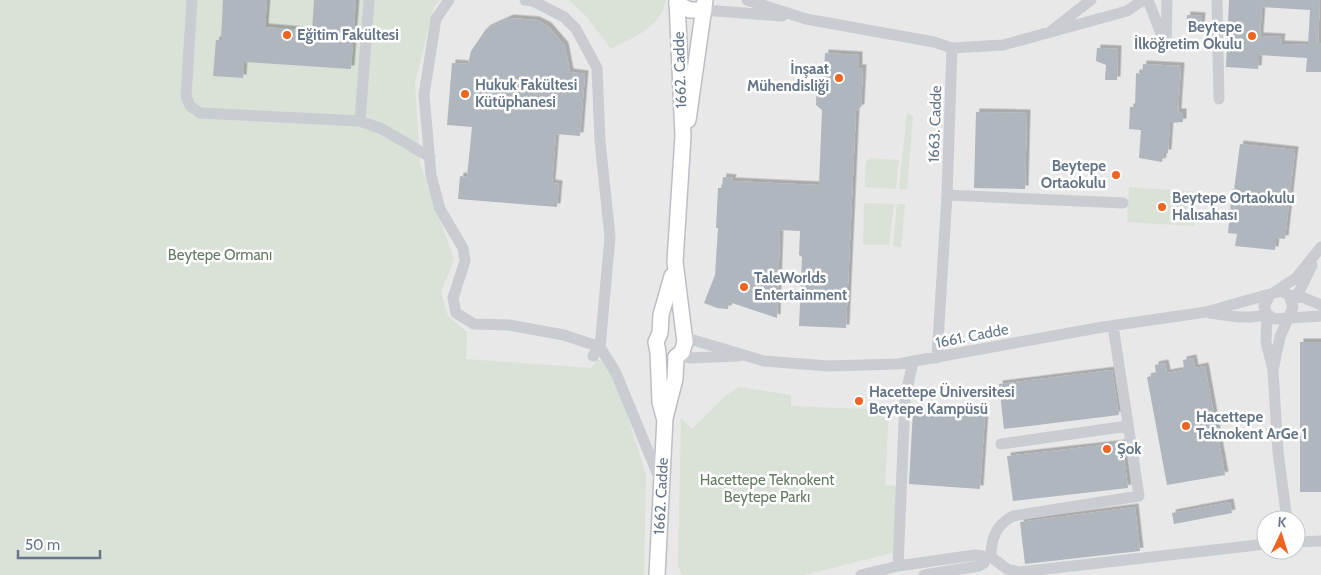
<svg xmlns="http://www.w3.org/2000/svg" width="1321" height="575" font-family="Cabin,sans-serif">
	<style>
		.built { fill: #e7e8e7; fill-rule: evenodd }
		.green { fill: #dae1d7 }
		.building { fill: #afb6be; fill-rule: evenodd; filter: url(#shadow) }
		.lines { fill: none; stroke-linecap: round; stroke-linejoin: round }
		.secondary-casing { stroke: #bbbfc5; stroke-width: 18 }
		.street { stroke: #c9ccd0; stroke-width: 11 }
		.secondary { stroke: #fff; stroke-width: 15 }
		.poi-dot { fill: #ee6421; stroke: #fff; stroke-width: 2 }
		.labels { text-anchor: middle; stroke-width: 5; stroke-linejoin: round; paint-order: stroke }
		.poi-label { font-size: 15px; font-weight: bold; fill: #667689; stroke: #fff; text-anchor: start }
		.street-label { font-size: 15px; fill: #667689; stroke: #fff }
		.park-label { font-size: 15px; fill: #647a61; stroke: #fff }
	</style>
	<defs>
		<filter id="shadow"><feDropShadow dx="3.5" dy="-3.5" stdDeviation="0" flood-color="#0004"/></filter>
	</defs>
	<rect width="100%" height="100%" fill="#f9f9f6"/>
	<path class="built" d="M185,0H1321V575H491ZM1266,520H1296V550H1266Z"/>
	<path class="green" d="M0,0H440L434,7L415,83L420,164L454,259L441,292L448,316L467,332L466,359L591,368L595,363V358L606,363L623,401L646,475L644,575H0Z
		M569,0H666C661,28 633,37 611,49L587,17Z
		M907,113L913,116L907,189H899Z
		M871,158L899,160L896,189L865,187L866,162Z
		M1129,187L1197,192L1194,226L1127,222Z
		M864,203L894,204L889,245H863Z
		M897,204H905L901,248L893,246Z
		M739,387L791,395V406L889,410L885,485L899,486L896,552L804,575H682L678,566L681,418L692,429L725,396Z"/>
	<path class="building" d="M223,0H267L265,27L312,31L314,0H356L351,69L244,62L243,78L213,76L216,40H221Z
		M1229,0H1320L1318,43H1321V72H1306L1307,58L1259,55L1258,69L1226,67ZM1262,7L1310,10L1308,45L1281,44L1282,37L1260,36Z
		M1187,15L1202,16L1201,28L1186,27Z
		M510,18L536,20L548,26L565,46L570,72L585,74L580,136L556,134L552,183L559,184L557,207L458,199L460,176L467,177L472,127L447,125L452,63L468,64L471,51L486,29Z
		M1097,48L1118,49L1117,80H1105L1106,65L1096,61Z
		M825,53L859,55V68H863L861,107L856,111L846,328L799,326L802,257L799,255L800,231L780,230L777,318L729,302L728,309L717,308L704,303L715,275L718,228H716L718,188H722L723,177L733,178L732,181L819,185L822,110L816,105L817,71H824Z
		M1143,64L1181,66L1178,112H1183V122L1170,123L1168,153H1164L1162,162L1139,158L1141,130L1129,129L1130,107H1135L1136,73L1142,74Z
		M976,112L1027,113L1025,189L974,188Z
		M1240,144L1295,150L1285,239L1276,238L1275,250L1235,246L1237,234L1228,233L1232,189L1234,190Z
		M1300,342H1321V492H1300Z
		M1193,358L1195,368L1205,366L1225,475L1167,485L1147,377L1156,375L1155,365L1165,363L1167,373L1184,370L1183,360Z
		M1112,370L1119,415L1004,429L999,384Z
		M913,410L985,415L980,489L909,484Z
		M1122,443L1128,488L1013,501L1007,456Z
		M1230,502L1232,513L1174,524L1172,513Z
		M1135,507L1140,551L1025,564L1020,522Z"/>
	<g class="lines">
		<g class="secondary-casing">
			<g id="secondary">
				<path d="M677,4L690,10H704"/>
				<path d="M688,120L705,0"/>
				<path d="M676,357L682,352L685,342L675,262L683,136L677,0"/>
				<path d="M664,417L660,402L658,352L656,342L660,333L661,315L672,276"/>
				<path id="s1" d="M657,575L665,418L675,379L676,357"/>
			</g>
		</g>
		<path class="street" d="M192,0L186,96L190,106L200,113L360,121L382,129L430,157
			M449,0L436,19L424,95L431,175L440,209L463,248L465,261L453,298L456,313L474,324L509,325L564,335L600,347L616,373L660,480
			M525,0L533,1L564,17L576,29L597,68L600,141L610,237L600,347L593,356
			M747,0L806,19L934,42L952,48L1003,45L1127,11L1143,0
			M1148,0L1166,47L1167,0
			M1217,0L1219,99
			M704,10L782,16
			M1051,31L1091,0
			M360,121L369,0
			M947,195L1123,203
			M1321,247L1296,278L1270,295L1264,306L1267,314L1274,319L1321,316
			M1291,299L1299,292L1312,265
			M1291,299L1302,297L1321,305
			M1210,313C1229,316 1248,320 1267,314
			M1267,314L1266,342L1273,370L1278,452L1287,520
			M683,337L764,361L828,366L898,364L1103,327L1206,312L1281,291L1289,295L1293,307L1280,337L1273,370
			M678,355L689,358L739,356
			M937,358L947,195L952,48
			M1001,444L1128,426
			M1296,542L1321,541
			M991,557C991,538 996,525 1013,516L1139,496L1113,326
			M898,566L905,399L913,361
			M861,575L898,566L975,555L991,557L1007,569L1020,572L1266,544
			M924,575L979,566L984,563L985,557"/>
		<use href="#secondary" class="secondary"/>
	</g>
	<g class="poi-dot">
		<circle cx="287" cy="35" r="5"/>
		<circle cx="1252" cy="36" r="5"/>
		<circle cx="839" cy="78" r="5"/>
		<circle cx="465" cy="94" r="5"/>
		<circle cx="1116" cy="175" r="5"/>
		<circle cx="1162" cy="207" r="5"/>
		<circle cx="744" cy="287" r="5"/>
		<circle cx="859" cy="401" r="5"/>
		<circle cx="1186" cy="426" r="5"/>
		<circle cx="1107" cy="449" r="5"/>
	</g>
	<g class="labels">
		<g class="poi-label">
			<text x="1242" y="32" text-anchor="end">Beytepe<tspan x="1242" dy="17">İlköğretim Okulu</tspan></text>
			<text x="297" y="40">Eğitim Fakültesi</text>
			<text x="829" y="74" text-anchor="end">İnşaat<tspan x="829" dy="17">Mühendisliği</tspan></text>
			<text x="475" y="90">Hukuk Fakültesi<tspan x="475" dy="17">Kütüphanesi</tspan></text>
			<text x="1106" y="171" text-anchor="end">Beytepe<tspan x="1106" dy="17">Ortaokulu</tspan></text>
			<text x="1172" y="203">Beytepe Ortaokulu<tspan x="1172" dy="17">Halısahası</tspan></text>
			<text x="754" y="283">TaleWorlds<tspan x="754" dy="17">Entertainment</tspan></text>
			<text x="869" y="397">Hacettepe Üniversitesi<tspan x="869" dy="17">Beytepe Kampüsü</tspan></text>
			<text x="1196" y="422">Hacettepe<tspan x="1196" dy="17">Teknokent ArGe 1</tspan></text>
			<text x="1117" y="454">Şok</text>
		</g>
		<g class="street-label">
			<text transform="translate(680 70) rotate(-92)" y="5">1662. Cadde</text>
			<text transform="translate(935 124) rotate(-88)" y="5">1663. Cadde</text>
			<text transform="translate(972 336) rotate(-11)" y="5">1661. Cadde</text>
			<text dy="5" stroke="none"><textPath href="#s1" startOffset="79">1662. Cadde</textPath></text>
		</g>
		<g class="park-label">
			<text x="220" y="260">Beytepe Ormanı</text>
			<text x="767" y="485">Hacettepe Teknokent<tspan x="767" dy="17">Beytepe Parkı</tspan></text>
		</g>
	</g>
	<g transform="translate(1281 535) rotate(4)"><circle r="24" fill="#ffffff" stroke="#c2c8d0"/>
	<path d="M0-4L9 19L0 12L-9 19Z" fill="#ee6421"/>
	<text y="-8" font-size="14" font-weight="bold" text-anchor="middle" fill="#667689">K</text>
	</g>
	<path d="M18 550v8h82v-8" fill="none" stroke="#667689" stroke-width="2.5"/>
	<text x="25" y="550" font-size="15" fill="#667689" stroke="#ffffff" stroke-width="4" paint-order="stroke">50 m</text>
</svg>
